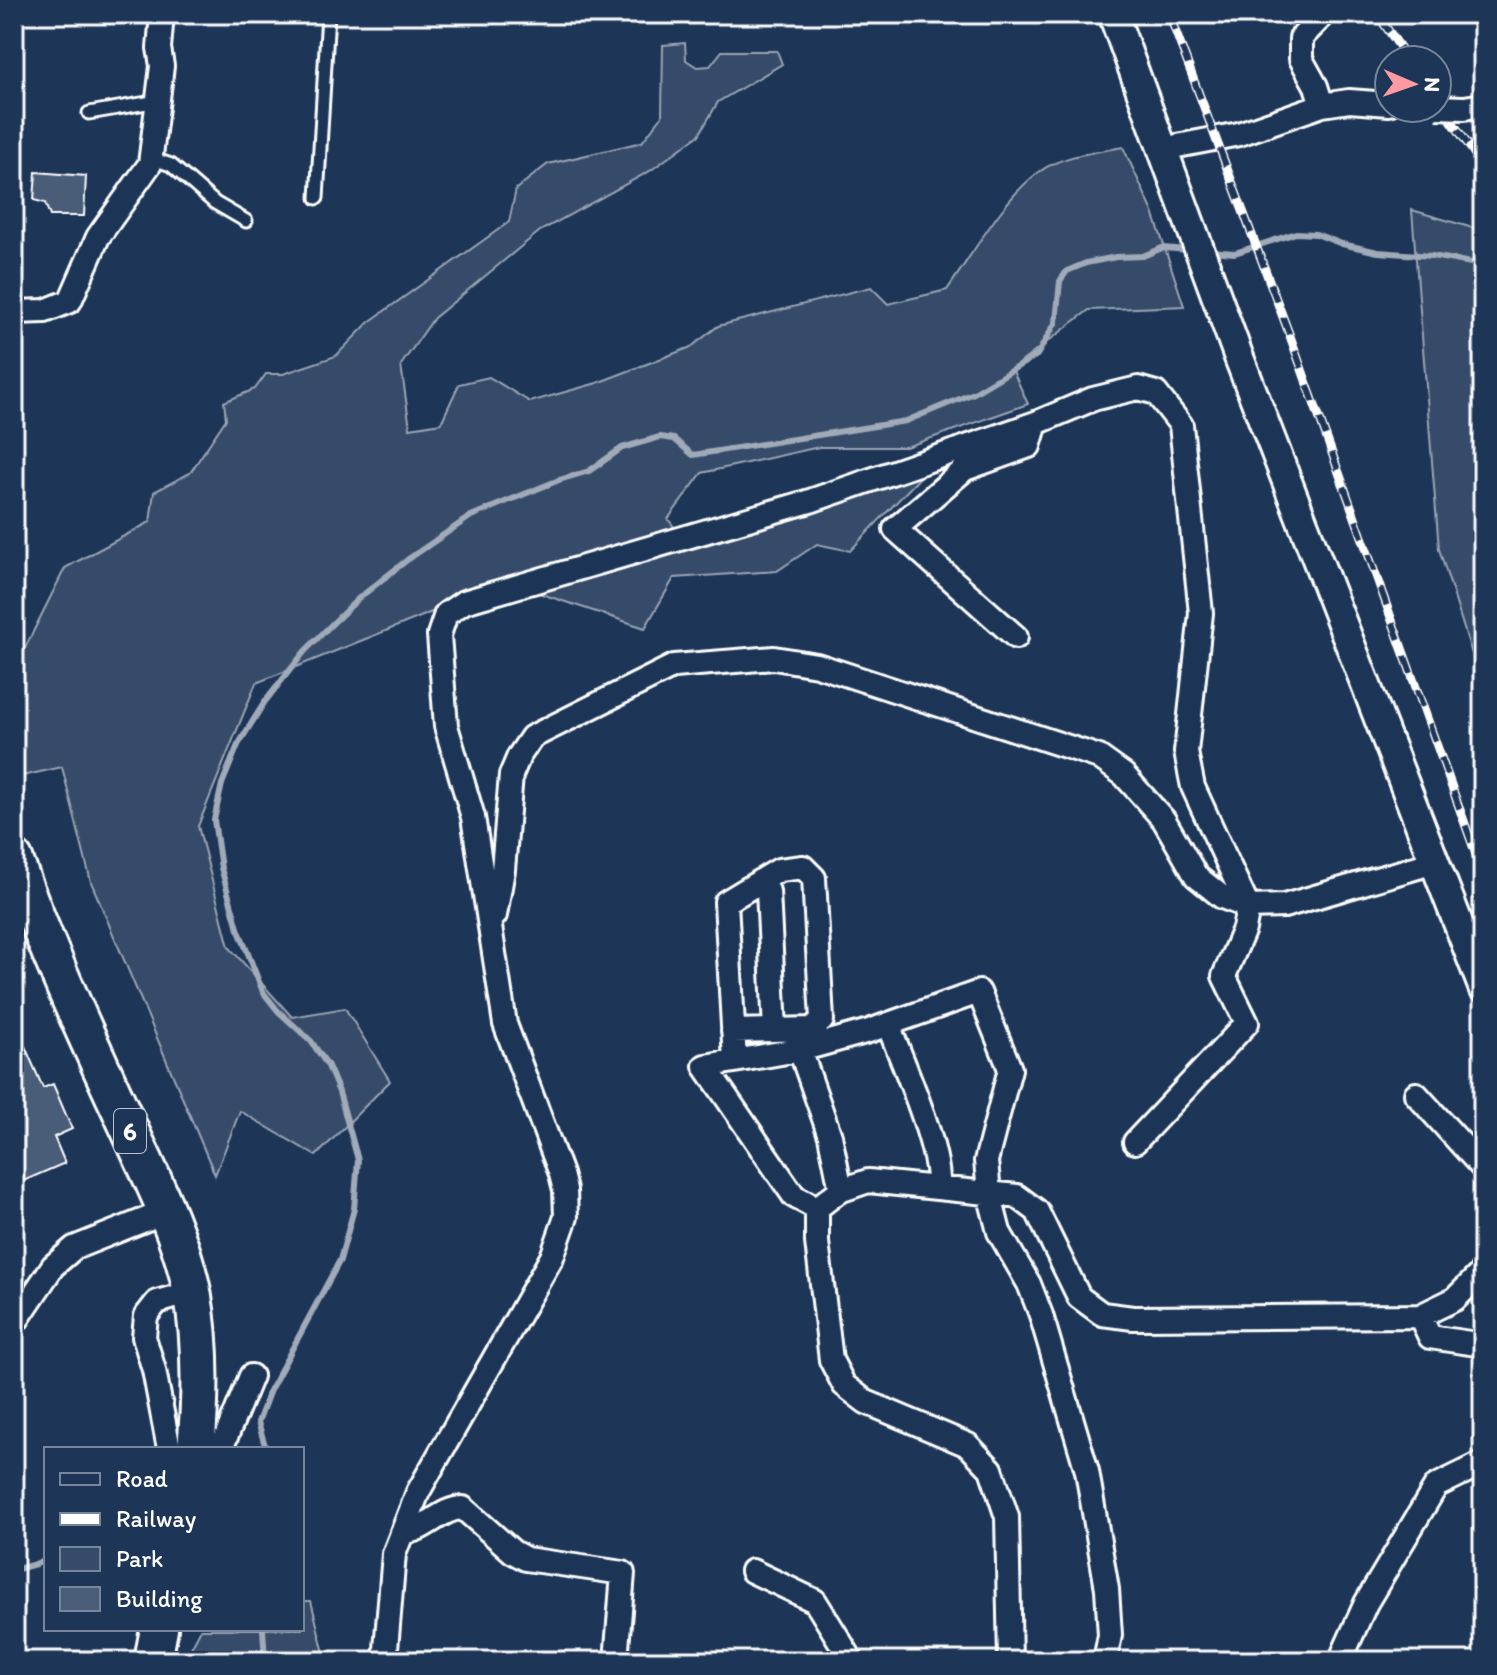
<svg xmlns="http://www.w3.org/2000/svg" width="1497" height="1675" font-family="Itim,sans-serif">
	<style>
		.green { fill: #364b69; stroke: #9aa5b4; stroke-width: 2 }
		.lines { fill: none; stroke-linecap: round; stroke-linejoin: round }
		.stream { stroke: #a0aab8; stroke-width: 6 }
		.building { fill: #4a5d79; stroke: #fff; stroke-width: 2 }
		.service-casing { stroke: #fff; stroke-width: 17 }
		.minor-casing { stroke: #fff; stroke-width: 28 }
		.tertiary-casing { stroke: #fff; stroke-width: 34 }
		.primary-casing { stroke: #fff; stroke-width: 42 }
		.service { stroke: #1d3557; stroke-width: 11 }
		.minor { stroke: #1d3557; stroke-width: 22 }
		.tertiary { stroke: #1d3557; stroke-width: 28 }
		.primary { stroke: #1d3557; stroke-width: 36 }
		.rail-casing { stroke: #fff; stroke-width: 9 }
		.rail { stroke: #1d3557; stroke-width: 6; stroke-dasharray: 18; stroke-linecap: butt }
		.minor-bridge-casing { stroke: #fff; stroke-width: 28; stroke-linecap: butt }
		.minor-bridge { stroke: #1d3557; stroke-width: 22 }
		.labels { text-anchor: middle; stroke-width: 7; stroke-linejoin: round; paint-order: stroke }
		.shield { fill: #1d3557; stroke: #bbc2cd; stroke-width: 2 }
		.shield-label { font-size: 26px; font-weight: bold; fill: #fff }
	</style>
	<rect width="100%" height="100%" fill="#1d3557"/>
	<filter id="ink" filterUnits="userSpaceOnUse"><feTurbulence type="fractalNoise" baseFrequency=".0125" numOctaves="2"/><feDisplacementMap in="SourceGraphic" scale="16" xChannelSelector="R" yChannelSelector="G"/><feConvolveMatrix kernelMatrix="1 2 1 2 8 2 1 2 1" color-interpolation-filters="sRGB"/></filter>
	<g filter="url(#ink)">
		<path class="green" d="M685,43L686,60L697,67L710,66L722,51H777L782,64L718,102L699,135L650,171L540,231L434,318L401,365L410,428L441,423L459,384L489,377L530,402L597,383L691,347L718,326L871,287L888,304L947,290C972,255 1004,197 1039,172C1062,155 1096,152 1123,147L1153,212L1184,306L1089,310L1012,369L1028,404L906,447H819L702,473L668,519L689,546L927,470L850,551L817,544L777,571L674,578L645,628L502,581L425,615L256,683L198,826L229,947L292,1017L345,1008L390,1081L316,1156L240,1111L215,1175L91,882L62,767L18,777L14,761V670L65,568L150,522L154,492L190,473L226,419L224,402L255,389L266,374H283L336,356L369,322L509,222L516,189L548,164L642,142L662,116L663,45Z
			M1412,210L1483,231V689L1439,549Z
			M302,1601H311L326,1661H184L201,1629H302Z"/>
		<g class="lines">
			<path class="stream" d="M1209,251L1235,253L1296,233L1316,234L1342,244L1378,252L1432,256L1483,265
				M266,1449L258,1422L270,1390L340,1260L354,1209L358,1160L339,1092L328,1066L311,1041L278,1011L263,992L238,928L221,868L214,820L222,784L238,745L264,703L305,651L332,624L359,598L407,560L471,516L559,480L589,471L622,448L660,437L674,439L693,455L906,421L974,393L1037,355L1056,322L1060,281L1067,271L1086,263L1116,257L1143,256L1162,248L1190,250
				M14,1570L46,1561
				M263,1629L265,1661"/>
		</g>
		<path class="building" d="M36,172L86,176L84,216H50L45,203L34,200Z
			M14,1021L43,1088L53,1084L72,1129L54,1137L65,1163L14,1185Z"/>
		<g class="lines">
			<g class="service-casing">
				<path id="service" d="M89,113L158,101
					M151,158L171,165L215,203L246,221
					M317,198L328,14"/>
			</g>
			<g class="minor-casing">
				<path id="minor" d="M1322,105L1316,86L1301,59V38L1324,14
					M1464,108L1483,105
					M1162,149L1239,134L1322,105L1349,101L1389,104
					M14,312L45,311L70,301L98,237L150,164L162,66L159,48L162,14
					M1016,637L895,529L965,469L1029,446L1036,423
					M760,881L768,891L775,1030
					M495,915L503,870L511,775L519,756L532,737L674,666L774,658L817,665L1099,757L1124,775L1164,820L1196,876L1222,897L1248,907L1284,906L1435,862
					M888,1024C903,1064 941,1148 938,1188
					M733,1031L812,1029L822,1020L814,878L803,867L779,870L726,902L735,1061
					M800,1050L830,1136L841,1190
					M1416,1094L1483,1168
					M817,1208L794,1196L705,1066L804,1049L869,1031L979,992L1010,1069L986,1161L989,1193L999,1232L1029,1284L1041,1315L1087,1471L1107,1589L1110,1635L1105,1661
					M1420,1316L1430,1337L1483,1345
					M14,1324L53,1266L74,1248L167,1211
					M169,1449L154,1370L144,1337L146,1316L157,1302L192,1292
					M221,1449L251,1376
					M402,1532C425,1533 440,1508 463,1508L513,1552L526,1559L623,1573L616,1661
					M752,1571L815,1601L852,1661
					M385,1661L394,1554L418,1492L552,1257L566,1217L565,1190L561,1174L505,1024L473,817L446,726L439,635L446,614L464,602L810,501L1036,423L1093,399L1138,388L1156,393L1181,425L1201,613L1186,752L1193,787L1248,907L1244,929L1224,976L1247,1023L1135,1142
					M1010,1661L1007,1517L991,1469L968,1445L866,1402L844,1385L831,1360L817,1242V1208L839,1191L868,1181L1017,1196L1037,1211L1079,1297L1102,1314L1133,1318L1420,1316L1455,1299L1483,1271
					M1340,1661L1366,1603L1436,1486L1483,1463"/>
			</g>
			<g class="tertiary-casing">
				<path id="tertiary" d="M1113,14L1238,355L1483,987"/>
			</g>
			<g class="primary-casing">
				<path id="primary" d="M14,859C45,945 82,1027 121,1111C147,1169 179,1228 192,1291C202,1344 201,1396 196,1449
					M153,1661L159,1629"/>
			</g>
			<use href="#service" class="service"/>
			<use href="#minor" class="minor"/>
			<use href="#tertiary" class="tertiary"/>
			<use href="#primary" class="primary"/>
			<g class="rail-casing">
				<path id="rail" d="M1169,14L1290,336L1483,874
					M1379,17L1409,60
					M1437,100L1483,166"/>
			</g>
			<use href="#rail" class="rail"/>
			<g class="minor-bridge-casing">
				<path id="minor-bridge" d="M1437,107L1464,108"/>
			</g>
			<use href="#minor-bridge" class="minor-bridge"/>
		</g>
	</g>
	<g class="labels">
		<rect class="shield" x="114" y="1109" width="32" height="44" rx="6"/>
		<g class="shield-label">
			<text x="130" y="1140">6</text>
		</g>
	</g>
	<rect width="1497" height="1675" fill="none" stroke="#1d3557" stroke-width="48"/>
	<rect x="24" y="24" width="1449" height="1627" fill="none" stroke="#fff" stroke-width="3" filter="url(#ink)"/>
	<rect x="44" y="1447" width="260" height="184" fill="#1d3557" stroke="#77869a" stroke-width="2"/>
	<rect x="60" y="1473" width="40" height="12" fill="#1d3557" stroke="#77869a" stroke-width="2"/>
	<text x="116" y="1487" font-size="24" fill="#ffffff">Road</text>
	<rect x="60" y="1513" width="40" height="12" fill="#ffffff" stroke="#77869a" stroke-width="2"/>
	<text x="116" y="1527" font-size="24" fill="#ffffff">Railway</text>
	<rect x="60" y="1547" width="40" height="24" fill="#364b69" stroke="#77869a" stroke-width="2"/>
	<text x="116" y="1567" font-size="24" fill="#ffffff">Park</text>
	<rect x="60" y="1587" width="40" height="24" fill="#4a5d79" stroke="#77869a" stroke-width="2"/>
	<text x="116" y="1607" font-size="24" fill="#ffffff">Building</text>
	<g transform="translate(1413 84) rotate(92)"><circle r="38" fill="#1d3557" stroke="#77869a" stroke-width="2"/>
	<path d="M0-6L14 30L0 20L-14 30Z" fill="#ff9aa2"/>
	<text y="-12" font-size="22" font-weight="bold" text-anchor="middle" fill="#ffffff">N</text>
	</g>
</svg>
